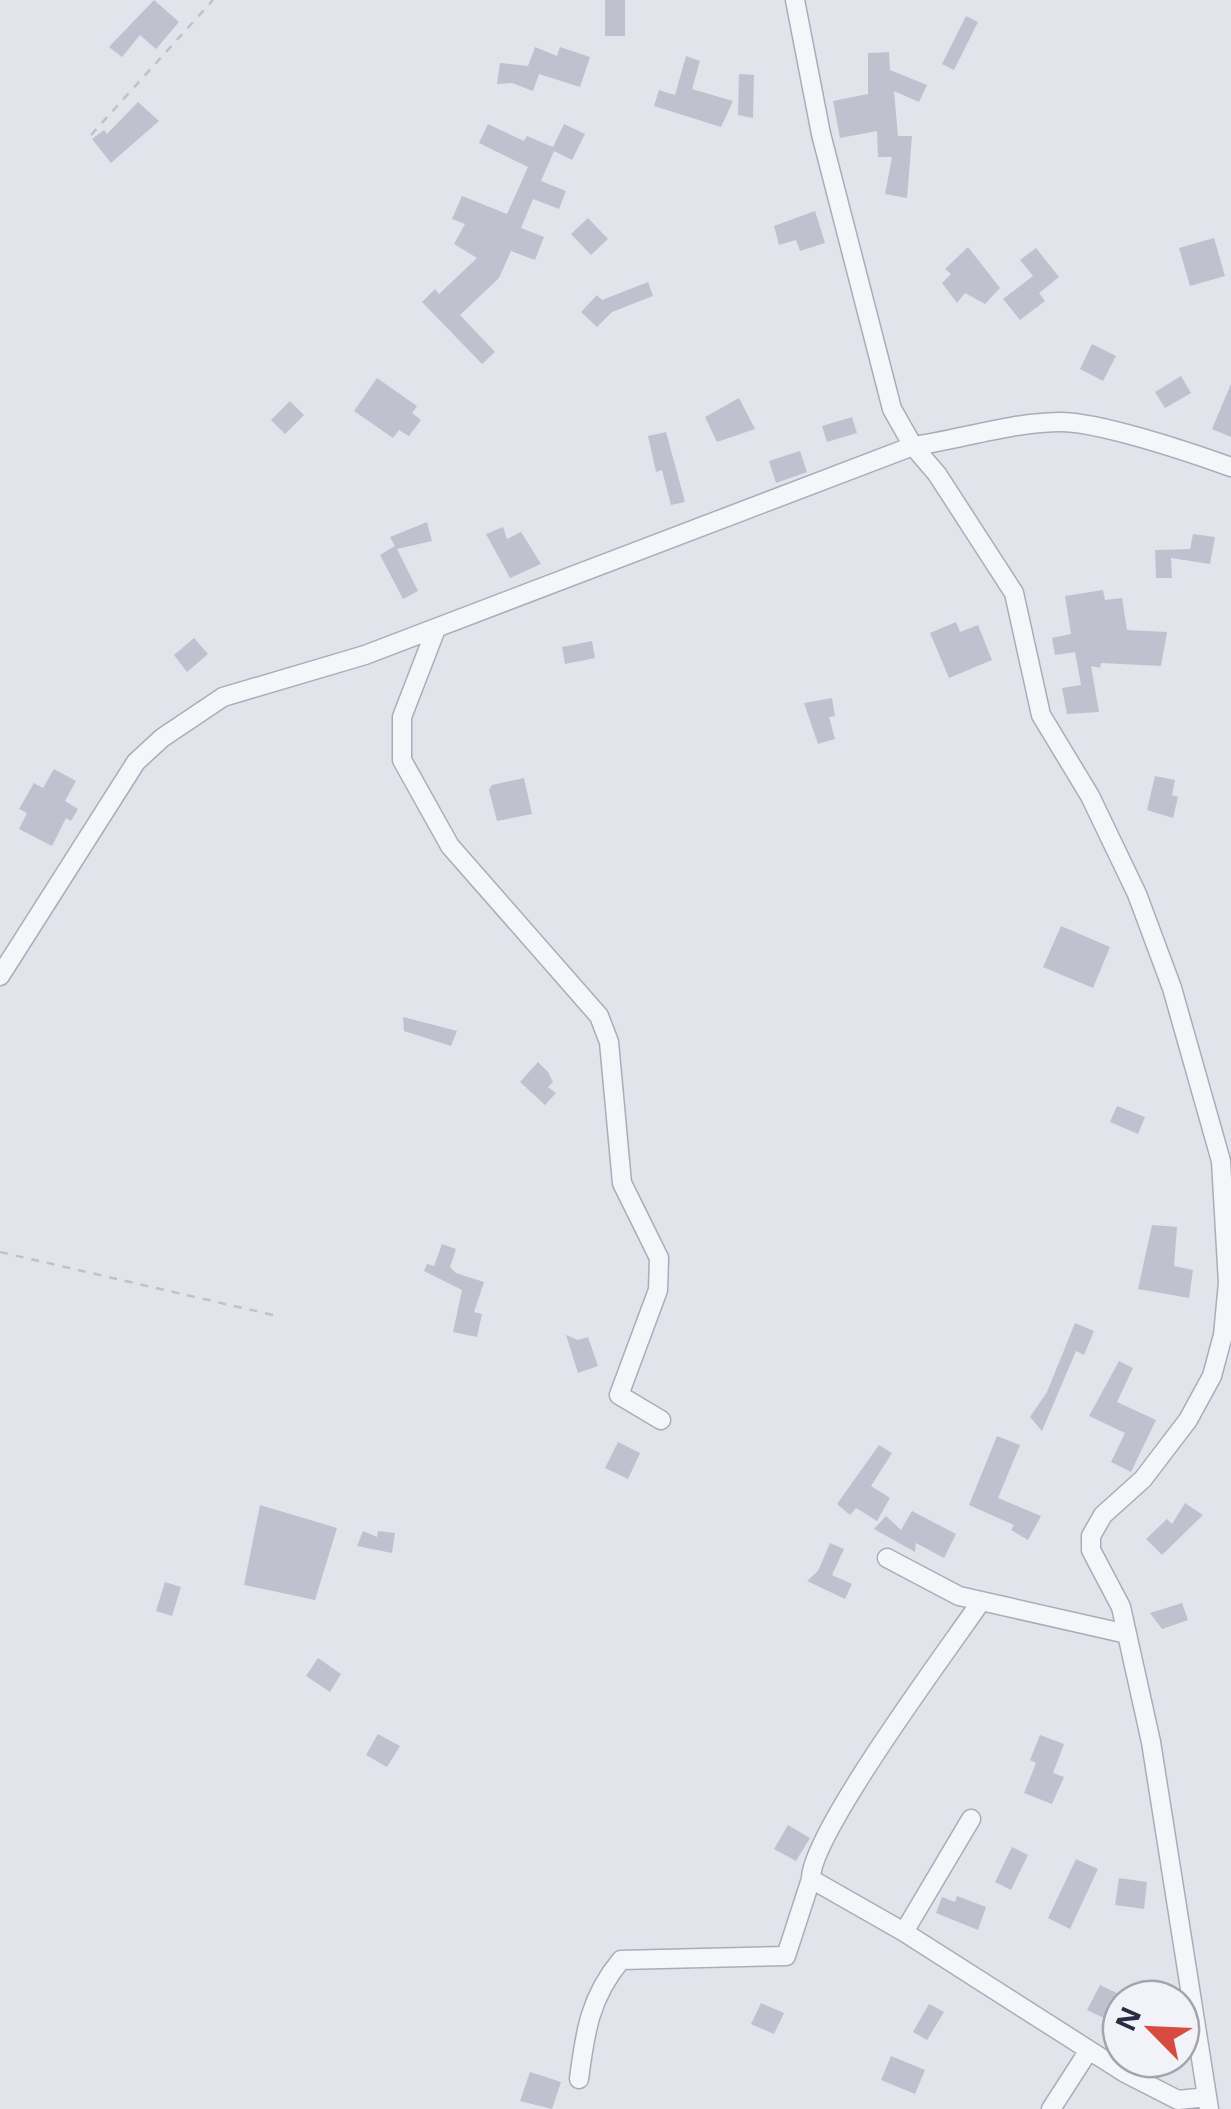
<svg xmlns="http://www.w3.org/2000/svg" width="1231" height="2109" font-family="'Noto Sans',sans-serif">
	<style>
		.building { fill: #bfc1ce }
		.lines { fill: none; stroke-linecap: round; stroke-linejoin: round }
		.minor-casing { stroke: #aaadb9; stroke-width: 21 }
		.path { stroke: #c0c2ca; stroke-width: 2.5; stroke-dasharray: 8 8; stroke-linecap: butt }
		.minor { stroke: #f5f6f9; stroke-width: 18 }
	</style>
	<rect width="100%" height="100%" fill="#e2e4eb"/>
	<path class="building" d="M154,0L179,22L156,49L140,35L122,57L109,47Z
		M605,0H625V36H605Z
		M966,16L978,22L954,70L942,64Z
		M535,47L557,56L560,47L590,57L580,87L539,74L533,91L512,83L497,84L500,63L528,66Z
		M889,52L890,70L927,85L919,102L894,91L898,136H912L907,198L885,194L892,157H878L877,131L840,138L833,101L868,94V53Z
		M686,56L700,61L692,89L733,101L721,127L654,106L659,90L675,95Z
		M739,74L754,75L753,118L738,115Z
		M138,102L159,121L111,163L92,139L104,130L107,134Z
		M488,124L524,141L527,136L553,147L564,124L585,134L572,160L554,151L541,181L566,191L559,209L533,199L521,228L544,237L535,260L511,251L499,278L460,315L495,352L482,364L422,302L435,289L439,294L477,258L454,244L465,224L452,219L462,196L507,214L528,167L479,143Z
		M815,211L825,243L800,251L796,240L779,245L774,226Z
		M588,218L608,239L591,255L571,234Z
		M1214,238L1225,276L1190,286L1179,248Z
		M968,247L1000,288L985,304L965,293L957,303L942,283L951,274L945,269Z
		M1036,248L1059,277L1039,293L1045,301L1020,320L1003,299L1033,276L1020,260Z
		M648,282L653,296L612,312L597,327L581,312L597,295L602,300Z
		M1092,344L1116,356L1103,381L1080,369Z
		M1181,376L1191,393L1165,408L1155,392Z
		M377,378L417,406L412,413L421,420L409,436L399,430L393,438L354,411Z
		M1231,384V437L1212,429Z
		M739,398L755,429L717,442L705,417Z
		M290,401L304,415L285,434L271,420Z
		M852,417L857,433L827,442L822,426Z
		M666,432L685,502L671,505L662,470L656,472L648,436Z
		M800,451L807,472L776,483L769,461Z
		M427,522L432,541L397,549L418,591L403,599L380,555L395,546L390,537Z
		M503,527L507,539L521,532L541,564L510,578L486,534Z
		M1193,534L1215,537L1210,564L1171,558L1172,578H1156L1155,550L1190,549Z
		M1103,590L1105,600L1122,598L1127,630L1167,632L1161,666L1101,663L1100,668L1091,666L1099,712L1067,714L1062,688L1081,685L1075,652L1055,655L1052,638L1071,634L1065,596Z
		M956,622L960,632L978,625L992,660L949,678L930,633Z
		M194,638L208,654L187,672L174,655Z
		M592,641L595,658L565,664L562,647Z
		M832,698L835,716L829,717L835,739L818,744L804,703Z
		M54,769L76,781L65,801L78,809L71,821L66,818L52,846L19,829L27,813L19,809L34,783L43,788Z
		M1155,776L1175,780L1172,795L1178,797L1173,818L1147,810Z
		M524,778L532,814L497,821L489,790L492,785Z
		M1061,926L1110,947L1093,988L1043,967Z
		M403,1017L407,1018L457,1031L451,1046L404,1031Z
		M538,1062L548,1072L553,1082L548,1087L556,1093L545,1105L520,1082Z
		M1117,1106L1145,1117L1138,1134L1110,1122Z
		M1152,1225L1177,1227L1174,1266L1193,1270L1189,1298L1138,1289Z
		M442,1244L456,1249L450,1267L456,1273L484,1282L474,1312L482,1314L477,1337L453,1332L462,1290L424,1271L427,1264L434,1266Z
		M1075,1323L1094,1331L1084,1355L1076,1351L1042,1431L1030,1417L1047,1392Z
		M566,1335L578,1340L588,1337L598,1366L578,1373Z
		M1119,1361L1133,1368L1117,1402L1156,1420L1131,1472L1111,1462L1125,1433L1089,1416Z
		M997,1436L1020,1445L998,1498L1041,1516L1028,1540L1011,1530L1014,1525L969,1505Z
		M618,1442L640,1453L628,1479L605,1468Z
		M879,1445L892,1453L871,1486L890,1498L877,1521L856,1508L850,1515L837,1504Z
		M1185,1503L1203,1515L1162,1555L1146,1539L1167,1519L1172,1524Z
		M260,1505L337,1528L315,1600L244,1585Z
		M912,1511L956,1534L944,1558L916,1543L915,1552L874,1529L886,1516L901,1530Z
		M363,1531L377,1537L378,1531L395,1533L392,1553L357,1546Z
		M830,1543L844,1549L832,1575L852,1584L845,1599L807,1581L818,1571Z
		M165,1582L181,1587L172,1616L156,1611Z
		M1182,1603L1188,1620L1162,1629L1150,1613Z
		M318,1658L341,1674L330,1692L306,1676Z
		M378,1734L400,1746L387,1767L366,1755Z
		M1040,1735L1064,1744L1053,1773L1064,1777L1052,1804L1024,1793L1036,1763L1030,1760Z
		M788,1825L810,1838L796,1861L774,1849Z
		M1012,1847L1028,1855L1011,1890L995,1882Z
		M1076,1859L1098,1869L1070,1929L1048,1918Z
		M1119,1878L1147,1882L1144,1909L1115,1905Z
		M957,1896L986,1907L978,1930L936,1913L942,1897L955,1902Z
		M1100,1985L1121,1995L1108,2020L1087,2010Z
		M761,2003L784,2013L774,2034L751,2024Z
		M929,2004L944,2012L927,2040L913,2032Z
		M891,2056L925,2070L915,2094L881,2080Z
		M530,2072L561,2082L552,2109L520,2101Z"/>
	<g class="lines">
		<g class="minor-casing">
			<path id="minor" d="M795,0L821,134L883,374L892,409L913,446C962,439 1009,423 1058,422C1098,421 1192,453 1231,467
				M436,629L402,717V760L450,846L599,1016L609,1042L622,1183L659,1258L658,1290L619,1395L661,1420
				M0,976L136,762L162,738L223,697L365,655L913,446L937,474L1014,593L1041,715L1090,796L1137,894L1172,988L1221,1161L1228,1283L1223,1335L1212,1376L1188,1420L1143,1479L1103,1515L1091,1536V1550L1121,1607L1151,1742L1209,2109
				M887,1558L959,1596L1127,1634
				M811,1879L904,1932L1125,2073L1178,2100L1207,2097
				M904,1932L971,1819
				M579,2079C585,2032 590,1997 621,1960L786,1956L811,1879C810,1835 947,1651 980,1603
				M1051,2109L1089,2050"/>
		</g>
		<path class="path" d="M91,135L213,0
			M0,1252L273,1315"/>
		<use href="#minor" class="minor"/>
	</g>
	<g transform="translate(1151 2029) rotate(294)"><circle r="48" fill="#f2f3f8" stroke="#a2a4b0" stroke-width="2.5"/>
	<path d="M0-8L18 38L0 25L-18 38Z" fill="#d74b41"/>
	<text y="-15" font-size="28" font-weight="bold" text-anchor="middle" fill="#292d44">N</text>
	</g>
</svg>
